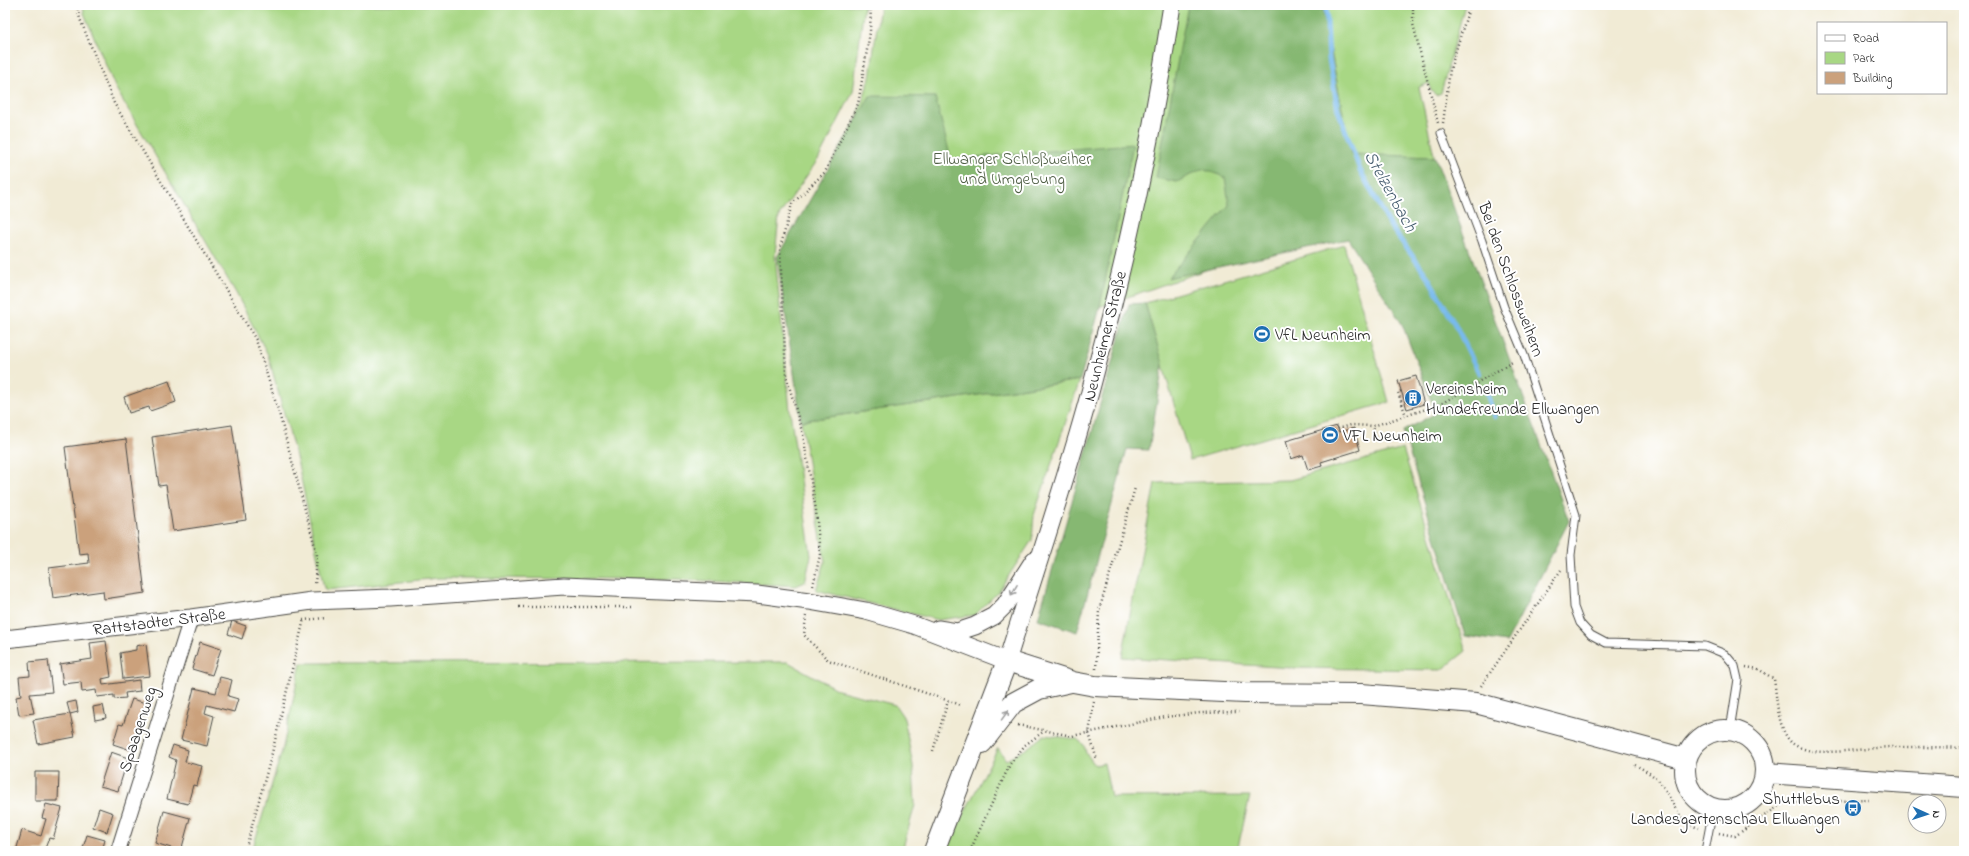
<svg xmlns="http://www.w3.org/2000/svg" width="1969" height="856" font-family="'Indie Flower',sans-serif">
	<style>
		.green { fill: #a8d784; stroke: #6a8158 }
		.forest { fill: #86b872; stroke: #58724e }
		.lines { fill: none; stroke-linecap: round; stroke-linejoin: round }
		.stream { stroke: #78baed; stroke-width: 5 }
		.building { fill: #cba17c }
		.service-casing { stroke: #494844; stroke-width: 9 }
		.minor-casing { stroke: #494844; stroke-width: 16 }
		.tertiary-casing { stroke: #494844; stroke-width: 19 }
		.secondary-casing { stroke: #494844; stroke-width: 22 }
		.path { stroke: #494844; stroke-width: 2.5; stroke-dasharray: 1 3; stroke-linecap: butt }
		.service { stroke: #fff; stroke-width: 7 }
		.minor { stroke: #fff; stroke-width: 14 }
		.tertiary { stroke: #fff; stroke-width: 17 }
		.secondary { stroke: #fff; stroke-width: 20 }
		.oneway { stroke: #a0a0a0 }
		.labels { text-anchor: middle; stroke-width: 4; stroke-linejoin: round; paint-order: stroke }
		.park-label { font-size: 17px; fill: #505f46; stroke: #fff }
		.street-label { font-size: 17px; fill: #2b2b2b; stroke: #fff }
		.poi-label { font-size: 17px; fill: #2b2b2b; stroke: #fff; text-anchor: start }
		.water-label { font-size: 18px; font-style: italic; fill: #465d6f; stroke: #fff }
	</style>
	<rect width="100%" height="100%" fill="#fff"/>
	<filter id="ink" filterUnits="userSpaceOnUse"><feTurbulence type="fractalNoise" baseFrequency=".025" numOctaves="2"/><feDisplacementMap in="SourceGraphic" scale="8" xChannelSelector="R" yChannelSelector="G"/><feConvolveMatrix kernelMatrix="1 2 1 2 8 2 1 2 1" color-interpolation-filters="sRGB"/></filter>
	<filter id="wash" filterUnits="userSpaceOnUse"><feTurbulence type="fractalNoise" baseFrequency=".012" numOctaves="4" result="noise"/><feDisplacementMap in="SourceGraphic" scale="16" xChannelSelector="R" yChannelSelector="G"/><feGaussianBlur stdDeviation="0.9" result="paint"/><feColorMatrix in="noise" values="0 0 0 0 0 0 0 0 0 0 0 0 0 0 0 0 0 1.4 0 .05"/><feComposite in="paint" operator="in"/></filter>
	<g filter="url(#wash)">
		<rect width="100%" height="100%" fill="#f1ebd5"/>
		<path class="green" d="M83,5H864L853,92L819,158L779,216L775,255L790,411L811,556L805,582L796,586L676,579L438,578L327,590L324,588L298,464L268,355L236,293L115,87L84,13Z
			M880,5H1465L1441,93L1436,95L1431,91L1429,83L1419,87L1439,178L1356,218L1093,309L847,149L870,77Z
			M1344,245L1389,402L1190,460L1145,303Z
			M1080,380L1034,515L1032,540L998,592L975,615L938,620L816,590L825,562L801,421Z
			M1403,449L1466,651L1442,670L1292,668L1122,657L1155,483L1290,480Z
			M788,662L838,690L895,705L904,718L913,766L915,805L902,851H252L283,747L301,663Z
			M1044,735L1077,739L1084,745L1086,753L1095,765L1104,763L1111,797L1250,796L1237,851H947L958,825L998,748L1006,760L1026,749Z"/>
		<path class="forest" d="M1188,5H1322L1351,154L1435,157L1569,521L1507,642L1465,636L1403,431L1436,413L1402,324L1348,239L1168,278L1229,205L1225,177L1202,169L1177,182L1156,178Z
			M870,96L935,97L951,159L1133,144L1099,311L1080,380L801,421L777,257Z
			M1145,303L1163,364L1149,450L1127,449L1077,632L1038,619L1129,304Z"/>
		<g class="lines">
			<path class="stream" d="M1326,5L1329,59L1338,110L1360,170L1391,227L1428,277L1457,328L1479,373
				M1486,391L1495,417"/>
		</g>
		<g id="blocks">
			<path class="building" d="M1416,376L1424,404L1407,409L1398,381Z
				M169,381L176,402L150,411L149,407L129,413L124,397Z
				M232,425L246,520L173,531L166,485L159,486L152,437Z
				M1337,426L1339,432L1354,428L1360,450L1321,462L1322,466L1308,470L1303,455L1291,459L1286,441Z
				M126,439L145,593L104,599L103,591L53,598L49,568L89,563L88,553L79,554L65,447Z
				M232,621L246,626L242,639L228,634Z
				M106,641L111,677L102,679L103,685L139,680L140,691L125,693L126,698L114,699V695L97,697L96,690L82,692L81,682L63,684L60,664L92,659L90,643Z
				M200,642L221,649L212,675L192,669Z
				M146,644L150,676L123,679L120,653L136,650V646Z
				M48,660L52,692L30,694L34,713L19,715L16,697L21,696L19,677L30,676L29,662Z
				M220,677L232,680L228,696L238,699L234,712L207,705L205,713L214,716L207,746L181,740L194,688L216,693Z
				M132,699L146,703L138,727L141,728L134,751L113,744L119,724L123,725Z
				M76,701L78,712L70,714L67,703Z
				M103,705L106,718L95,720L93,707Z
				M70,714L75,737L38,744L33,720Z
				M173,745L188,750L185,762L202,766L197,786L193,785L188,804L167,799L176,760L169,757Z
				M111,752L128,758L118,791L100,786Z
				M35,772H59L58,801H35Z
				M46,804L62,808L53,839L49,838L44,851H16L22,830L41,836L46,819L42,818Z
				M99,808L113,813L107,832L93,827Z
				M164,811L190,818L181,851L155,843Z
				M87,835L105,840L102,851H82Z"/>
		</g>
	</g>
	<g filter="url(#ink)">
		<use href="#blocks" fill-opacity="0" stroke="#494844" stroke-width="1"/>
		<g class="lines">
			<g class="service-casing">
				<path id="service" d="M1441,133L1482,241L1504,307L1524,355L1576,515L1571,555L1574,607L1580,623L1591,635L1606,643L1705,646L1725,654L1735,666L1738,679L1730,730
					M1705,851L1713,809"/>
			</g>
			<g class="minor-casing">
				<path id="minor" d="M118,851L191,618"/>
			</g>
			<g class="tertiary-casing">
				<path id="tertiary" d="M938,629L957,632L975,626L994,616L1005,605L1034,560
					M5,639L191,618L312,601L390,598L564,586L757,594L809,601L866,611L914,625L1007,661C1036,568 1068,475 1093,381C1127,257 1153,132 1172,5"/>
			</g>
			<g class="secondary-casing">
				<path id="secondary" d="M1685 770a40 40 0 1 1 80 0a40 40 0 1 1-80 0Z
					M982,743L1013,703L1039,689L1071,682
					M1766,773L1964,787
					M934,851L1007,661L1073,682L1095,686L1245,693L1361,694L1476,703L1686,759"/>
			</g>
			<path class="path" d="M77,5L80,19L114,103L256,340L279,413L317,554L315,586
				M1413,5V24L1438,123
				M1443,123L1450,70L1470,5
				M1401,391L1398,392L1406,416
				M1338,429L1351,425L1373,426
				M1376,437L1373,426L1439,405L1514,361
				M813,586L820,555L816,510L803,435L786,375L780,248L792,204L825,172L858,104L870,32L871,5
				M519,607H632
				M806,616L804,635L828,660L961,705
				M303,620L326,618
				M1746,667L1758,669L1774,679C1777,698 1777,729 1792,743C1797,747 1806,750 1812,751C1838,754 1865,748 1891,747C1915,747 1940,747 1964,748
				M1096,669L1099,611L1135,488
				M1481,686L1561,570
				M1094,702L1089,733L1097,760
				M1018,725L1072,736L1165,717L1200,713L1239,712
				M933,751L948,701
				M1635,765C1643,769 1652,774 1659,781C1673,798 1675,821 1699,828
				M1719,833L1735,836L1783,803L1869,800
				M245,851L271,757L304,619
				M970,851L1010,764L1025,745L1043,732"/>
			<use href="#service" class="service"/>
			<use href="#minor" class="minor"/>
			<use href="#tertiary" class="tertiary"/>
			<use href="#secondary" class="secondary"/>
		</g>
		<defs><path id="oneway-shaft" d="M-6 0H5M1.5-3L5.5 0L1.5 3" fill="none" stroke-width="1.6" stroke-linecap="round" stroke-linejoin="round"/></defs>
		<g class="oneway">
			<use href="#oneway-shaft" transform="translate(1014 590) rotate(120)"/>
			<use href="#oneway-shaft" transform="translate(1005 715) rotate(-54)"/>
		</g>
	</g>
	<defs>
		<g id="stadium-disc" transform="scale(0.9)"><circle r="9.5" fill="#1f6fb2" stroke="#fff"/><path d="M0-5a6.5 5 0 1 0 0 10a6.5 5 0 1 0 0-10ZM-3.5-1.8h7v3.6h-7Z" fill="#fff"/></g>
		<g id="building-disc" transform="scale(0.9)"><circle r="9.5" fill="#1f6fb2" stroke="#fff"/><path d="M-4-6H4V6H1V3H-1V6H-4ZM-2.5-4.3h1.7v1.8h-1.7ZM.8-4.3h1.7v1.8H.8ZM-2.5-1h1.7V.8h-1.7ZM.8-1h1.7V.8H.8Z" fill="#fff"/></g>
		<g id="bus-disc" transform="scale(0.9)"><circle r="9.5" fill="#1f6fb2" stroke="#fff"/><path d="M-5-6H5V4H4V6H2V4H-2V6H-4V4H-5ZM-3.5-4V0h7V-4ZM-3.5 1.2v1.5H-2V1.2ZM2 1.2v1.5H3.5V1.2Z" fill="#fff"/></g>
	</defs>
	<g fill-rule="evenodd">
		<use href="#stadium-disc" x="1262" y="334"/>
		<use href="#building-disc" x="1413" y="398"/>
		<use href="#stadium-disc" x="1330" y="435"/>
		<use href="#bus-disc" x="1853" y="808"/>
	</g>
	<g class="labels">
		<g class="park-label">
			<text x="1012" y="164">Ellwanger Schloßweiher<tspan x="1012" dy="20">und Umgebung</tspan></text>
		</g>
		<g class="street-label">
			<text transform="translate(1512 279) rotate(70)" y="6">Bei den Schlossweihern</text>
			<text transform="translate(1104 336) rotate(-76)" y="6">Neunheimer Straße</text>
			<text transform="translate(159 621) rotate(-7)" y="6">Rattstadter Straße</text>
			<text transform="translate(137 729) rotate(-72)" y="6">Spaagenweg</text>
		</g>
		<g class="poi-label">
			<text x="1275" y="340">VfL Neunheim</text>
			<text x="1426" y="394">Vereinsheim<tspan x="1426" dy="20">Hundefreunde Ellwangen</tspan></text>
			<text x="1343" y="441">VFL Neunheim</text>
			<text x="1840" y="804" text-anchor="end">Shuttlebus<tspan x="1840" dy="20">Landesgartenschau Ellwangen</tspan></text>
		</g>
		<g class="water-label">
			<text transform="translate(1391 191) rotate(61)" y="6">Stelzenbach</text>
		</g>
	</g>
	<rect width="1969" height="856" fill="none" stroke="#fff" stroke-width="20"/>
	<rect x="1817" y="22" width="130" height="72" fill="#ffffff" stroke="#aaaaaa"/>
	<rect x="1825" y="35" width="20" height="6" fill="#ffffff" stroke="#aaaaaa"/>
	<text x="1853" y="42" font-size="12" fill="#2b2b2b">Road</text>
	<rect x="1825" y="52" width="20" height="12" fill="#a8d784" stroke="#aaaaaa"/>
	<text x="1853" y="62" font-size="12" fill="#2b2b2b">Park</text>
	<rect x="1825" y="72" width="20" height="12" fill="#cba17c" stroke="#aaaaaa"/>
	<text x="1853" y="82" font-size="12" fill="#2b2b2b">Building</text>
	<g transform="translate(1927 814) rotate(93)"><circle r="19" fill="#ffffff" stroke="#aaaaaa"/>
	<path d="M0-3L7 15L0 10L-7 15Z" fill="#1f6fb2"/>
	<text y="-6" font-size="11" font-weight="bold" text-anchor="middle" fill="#2b2b2b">N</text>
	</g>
</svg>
